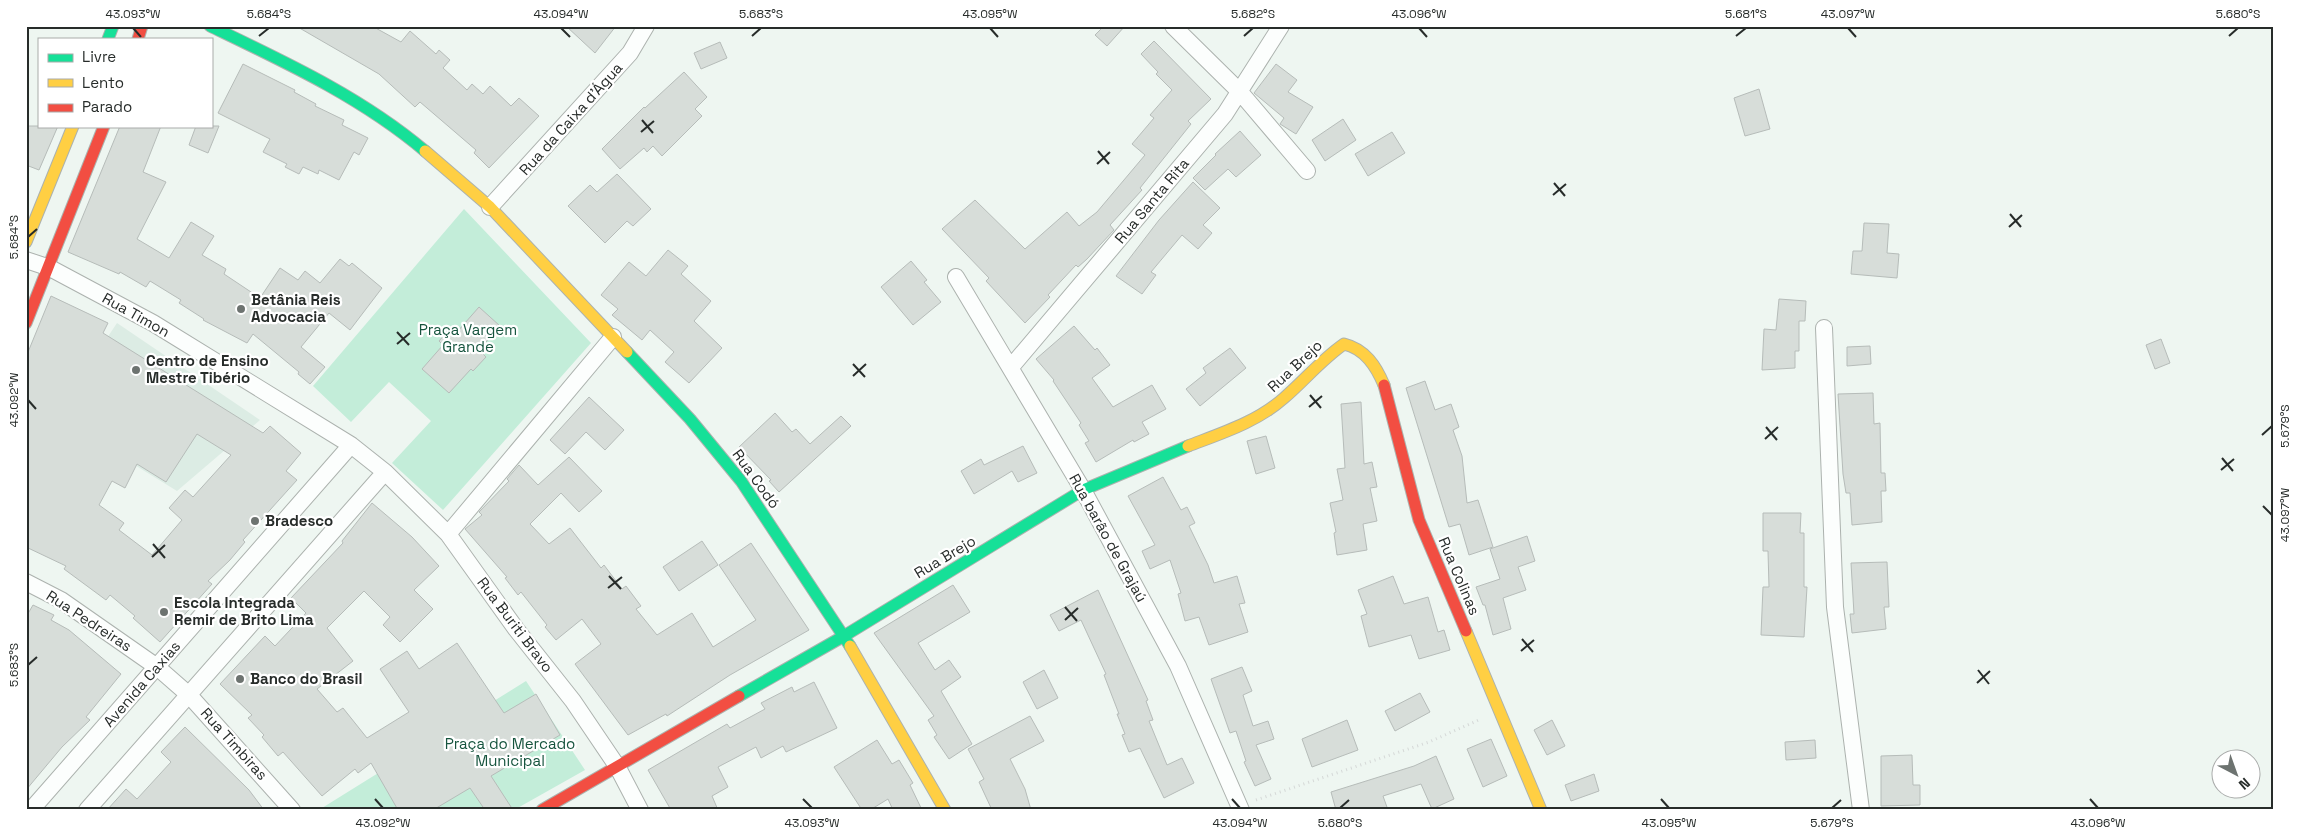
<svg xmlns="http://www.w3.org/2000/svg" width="2299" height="836" font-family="'Space Grotesk',sans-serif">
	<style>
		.built { fill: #dcece4 }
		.green { fill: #c3edd9 }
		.building { fill: #d7ddd9; stroke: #b6bcb9; fill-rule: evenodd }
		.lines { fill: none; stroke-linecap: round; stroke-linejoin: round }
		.street-casing { stroke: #acb2ae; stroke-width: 18 }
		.fast-casing { stroke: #acb2ae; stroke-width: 13 }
		.slow-casing { stroke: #acb2ae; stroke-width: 13 }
		.jam-casing { stroke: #acb2ae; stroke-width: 13 }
		.path { stroke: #d5d8d7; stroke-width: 3; stroke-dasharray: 1 4; stroke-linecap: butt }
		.street { stroke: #fcfefd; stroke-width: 16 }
		.fast { stroke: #16e098; stroke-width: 11 }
		.slow { stroke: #ffcf43; stroke-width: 11 }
		.jam { stroke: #f24e42; stroke-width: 11 }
		.ticks { fill: none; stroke: #272c2a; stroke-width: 2 }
		.poi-dot { fill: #6d7370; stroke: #fff; stroke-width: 2 }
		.labels { text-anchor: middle; stroke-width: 4.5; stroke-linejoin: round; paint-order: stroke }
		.street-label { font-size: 15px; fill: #272c2a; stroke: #fff }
		.poi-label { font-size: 15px; font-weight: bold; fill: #272c2a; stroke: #fff; text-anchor: start }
		.park-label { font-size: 15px; fill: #16543e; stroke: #fff }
		.neatline { fill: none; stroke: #272c2a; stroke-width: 2 }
		.ticks-label { font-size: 12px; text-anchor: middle; fill: #272c2a }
	</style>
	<rect width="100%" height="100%" fill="#eef6f1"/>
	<path class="built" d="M117,323L260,420L177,491L55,416Z"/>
	<path class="green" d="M464,209L591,343L443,510L392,463L431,421L389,382L351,422L313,386Z
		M526,681L585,770L514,810L322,808Z"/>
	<path class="building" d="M296,26H372L401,42L410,31L436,54L439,50L450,60L443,68L467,90L472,84L483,94L490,86L511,106L519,98L539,116L489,168L474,153L476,150L420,102L415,107L379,74Z
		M566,26H616L595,53Z
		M1104,26H1125L1107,46L1095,35Z
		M1154,41L1211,99L1188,121L1191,124L1140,188L1142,190L1110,225L1114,230L1087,259L1078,267L1076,265L1048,295L1050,297L1025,323L986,281L989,278L942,229L975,200L1025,249L1067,212L1079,226L1097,212L1145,155L1132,144L1154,118L1150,115L1172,90L1156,74L1158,72L1141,54Z
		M720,42L727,58L701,69L694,53Z
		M243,64L295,90L294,92L316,104L315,106L344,120L342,125L368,138L359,155L354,152L339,180L319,170L318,174L303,167L299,174L285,167L287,164L263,152L270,139L218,113Z
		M1276,64L1297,80L1288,92L1313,107L1296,134L1280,124L1284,118L1254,93Z
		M684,72L707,97L695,109L702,116L662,156L653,146L647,152L644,148L620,169L602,149L644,107L645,108Z
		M1759,89L1770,129L1745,136L1734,98Z
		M1343,119L1356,140L1325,161L1312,140Z
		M26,126H58L39,170L26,165Z
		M120,126H161L143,172L166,182L137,239L169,258L191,222L214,236L202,255L226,269L224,274L260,298L280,268L298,280L305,271L320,283L340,259L349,266L352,263L382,288L350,330L329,313L301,347L325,367L310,384L298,374L299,372L253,334L247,343L203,320L204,319L179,303L181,300L150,281L146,287L120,272L119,274L68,252Z
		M196,126H219L208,153L189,145Z
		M1240,131L1261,155L1236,177L1228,169L1205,190L1193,178L1216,155L1215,154Z
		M1392,132L1405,153L1368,176L1355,154Z
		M617,174L651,209L633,226L627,221L605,243L568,206L590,185L597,192Z
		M1193,182L1220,208L1203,225L1212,233L1198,249L1182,235L1151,272L1156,275L1142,294L1116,276L1159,220Z
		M1864,223L1889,224L1887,253L1899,254L1897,278L1851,274L1853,251H1862Z
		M668,250L688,266L681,274L711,301L694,321L722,348L689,383L665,362L674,352L650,330L642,340L612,315L618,309L601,295L629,262L646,276Z
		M911,261L927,280L924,282L941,302L913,325L881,287Z
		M51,296L108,323L103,333L263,433L270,426L301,453L286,471L297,480L243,540L245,542L230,560L208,581L212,584L160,642L133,618L135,616L110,595L106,600L64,569L66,566L26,547V357ZM197,434L231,455L193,497L185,490L169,508L182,520L152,555L119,530L124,523L99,505L112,481L125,488L137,464L166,482Z
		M1779,299L1806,301L1805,321H1799V351H1795V368L1762,370L1764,329L1776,330Z
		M479,307L500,326L479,350L486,357L473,371L471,369L449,393L422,369L443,345L439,341L451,327L457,332Z
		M1074,326L1095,350L1097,348L1110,365L1092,378L1113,407L1152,385L1166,409L1142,422L1149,434L1134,442L1133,440L1096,462L1085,443L1089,441L1079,425L1081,423L1053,381L1054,380L1036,359Z
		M2161,339L2170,363L2155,369L2146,345Z
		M1870,346L1871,364L1847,366V347Z
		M1230,348L1246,368L1200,406L1186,389L1206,373L1203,368Z
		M1425,381L1435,410L1451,404L1459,427L1453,430L1462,456L1467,503L1478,500L1493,547L1469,555L1460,524L1449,527L1406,388Z
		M1873,393L1874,424L1880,423L1881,473H1885L1886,491H1881L1882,522L1852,525L1850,493H1846L1843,474L1838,394Z
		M589,397L624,430L605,450L586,432L565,454L550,440Z
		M1361,402L1364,464L1372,462L1377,487L1370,488L1377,521L1363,524L1367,550L1337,555L1334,533L1336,532L1330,503L1343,500L1337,469L1345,468L1341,404Z
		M775,413L792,432L796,429L810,444L841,416L851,426L779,492L769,481L771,480L739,447Z
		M1266,436L1275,468L1256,474L1247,441Z
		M1023,446L1037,473L1018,482L1012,471L974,494L961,471L981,459L984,465Z
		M569,457L602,491L579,512L561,493L530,524L549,544L570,528L601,568L604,565L622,589L626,586L641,606L636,609L657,635L692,613L713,647L756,620L719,565L751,543L809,630L730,675L667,716L666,714L628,735L575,664L601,644L582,619L556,640L545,627L547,625L521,592L518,595L505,578L507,577L465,529L482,515L479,512L509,481L507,479L519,465L538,485Z
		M1163,477L1181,510L1187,507L1195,523L1189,526L1208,565L1214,583L1237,576L1245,603L1239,604L1248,632L1209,645L1199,617L1185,621L1178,594L1181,593L1170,560L1150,569L1142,551L1155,545L1128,496Z
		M372,503L412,537L439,566L414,590L433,609L400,642L383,625L390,617L364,591L327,628L353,661L317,689L337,712L343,708L367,738L409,712L380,669L407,651L419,669L457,643L504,713L536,694L560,735L491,776L513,810H485L470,788L433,810H398L371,763L358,773L355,769L322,796L283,752L278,756L262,737L264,735L248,718L252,715L220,684L265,636L275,646L306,613L291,598L343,543L342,541Z
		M1763,513H1801L1800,533H1804V587H1807L1804,637L1761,635L1763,587H1769L1768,551H1763Z
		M1527,536L1535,561L1518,567L1526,590L1503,598L1511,629L1493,635L1485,605H1483L1476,587L1500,579L1490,549Z
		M702,541L718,565L679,591L663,567Z
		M1887,562L1889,607H1884L1886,629L1852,633L1850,614H1854L1851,563Z
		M1393,576L1404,604L1428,597L1438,632L1444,630L1450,650L1419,659L1411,635L1369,647L1361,616L1367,614L1358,590Z
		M953,585L970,612L918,643L935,670L949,660L961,677L941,691L972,744L949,759L934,737L937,735L928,720L934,716L874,633Z
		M1098,590L1148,700L1146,701L1153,720L1149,721L1167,765L1182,758L1194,783L1164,798L1140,748L1129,752L1122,735L1125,734L1117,714H1119L1104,675L1106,674L1081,620L1059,631L1050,615Z
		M33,605L54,615L51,620L69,630L121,674L86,717L90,720L62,747L26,790V617Z
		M1242,667L1252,691L1243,695L1253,726L1268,721L1274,739L1256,745L1271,779L1255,786L1244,762L1246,761L1236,731L1230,733L1211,679Z
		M1044,670L1058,698L1037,709L1023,682Z
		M814,682L837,728L786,752L783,746L761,758L756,747L718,767L728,787L712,796L718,810H671L648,770L727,724L730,728L765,709L761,703L792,687L794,692Z
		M1420,693L1430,712L1395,731L1385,711Z
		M1030,716L1044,741L1010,759L1025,789L1031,810H992L979,782L984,779L968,749Z
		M1347,720L1358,750L1312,767L1302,739Z
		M1552,720L1565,746L1547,755L1534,730Z
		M185,727L249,790L264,810H107L126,789L137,799L171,762L161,752Z
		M1491,739L1507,776L1483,787L1467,749Z
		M877,740L892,764L899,760L913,783L910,785L922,810H893L888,799L870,810H862L849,790L834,767Z
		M1815,740L1816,758L1786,760L1785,742Z
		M1912,755L1913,785H1920V805L1881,806V756Z
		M1436,756L1454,799L1432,809L1421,784L1383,796L1388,810H1336L1331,792L1414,766Z
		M1594,774L1599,791L1571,801L1565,785Z"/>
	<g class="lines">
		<g class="street-casing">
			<path id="street" d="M1173,26L1240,92L1307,171
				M490,207L630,53L646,26
				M26,260L50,268L153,323L351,445L385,472L448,534L516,629L573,701L617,766L640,810
				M956,277L1083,490L1178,666L1241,810
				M1824,328L1835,607L1861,810
				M1011,367L1225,114L1281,26
				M448,534L613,337
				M26,582L61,600L157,667L189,695L292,810
				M31,810L351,445
				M87,810L385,472"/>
		</g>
		<g class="fast-casing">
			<path id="fast" d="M210,26C285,62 361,97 425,151
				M108,39L113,26
				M627,352L690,419L741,481L850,646
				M739,696L844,636L1083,490L1188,446"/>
		</g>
		<g class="slow-casing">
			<path id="slow" d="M425,151L490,207L627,352
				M26,242L73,126
				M1188,446C1222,433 1257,422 1284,398C1305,380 1321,360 1344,344C1365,349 1376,366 1384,385
				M1466,631L1541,810
				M850,646L945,810"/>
		</g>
		<g class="jam-casing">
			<path id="jam" d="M138,39L142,26
				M26,323L104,126
				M1384,385L1419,520L1466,631
				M542,810L739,696"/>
		</g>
		<path class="path" d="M1256,800L1429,742L1481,719"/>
		<use href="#street" class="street"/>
		<use href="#fast" class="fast"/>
		<use href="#slow" class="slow"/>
		<use href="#jam" class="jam"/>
	</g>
	<path class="ticks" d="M133,28L141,37M561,28L570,37M990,28L998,37M1419,28L1427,37M1848,28L1856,37M259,36L269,28M752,36L761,28M1244,36L1253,28M1736,36L1746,28M2229,36L2238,28M642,120L653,133M641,132L654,121M1098,151L1109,164M1097,164L1110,152M1554,183L1565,196M1553,195L1566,184M2010,214L2021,227M2009,227L2022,215M28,237L37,229M397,332L409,345M397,344L410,333M853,364L865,377M853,376L866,364M1310,395L1321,408M28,400L36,409M1309,407L1322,396M1766,427L1777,440M2262,435L2272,426M1765,439L1778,427M2222,458L2233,471M2221,470L2234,459M2263,506L2272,515M153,544L165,558M152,557L165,545M609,576L621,589M608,588L622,577M1065,607L1077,621M1065,620L1078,608M1522,639L1533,652M1521,651L1534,640M28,665L37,657M1978,670L1989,684M1977,683L1990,671M375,799L383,808M803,799L812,808M1232,799L1240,808M1661,799L1669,808M2090,799L2098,808M1340,808L1349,800M1832,808L1841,800"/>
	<g class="poi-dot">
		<circle cx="241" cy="309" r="5"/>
		<circle cx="136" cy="370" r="5"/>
		<circle cx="255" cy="521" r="5"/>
		<circle cx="164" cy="612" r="5"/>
		<circle cx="240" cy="679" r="5"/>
	</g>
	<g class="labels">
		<g class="street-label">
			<text transform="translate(571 119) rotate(-48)" y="5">Rua da Caixa d'Água</text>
			<text transform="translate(1152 201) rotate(-50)" y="5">Rua Santa Rita</text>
			<text transform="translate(136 315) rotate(29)" y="5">Rua Timon</text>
			<text transform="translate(1295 366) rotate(-43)" y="5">Rua Brejo</text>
			<text transform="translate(756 479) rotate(54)" y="5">Rua Codó</text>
			<text transform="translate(1108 538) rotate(61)" y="5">Rua barão de Grajaú</text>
			<text transform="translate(945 557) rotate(-31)" y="5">Rua Brejo</text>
			<text transform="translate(1459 576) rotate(67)" y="5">Rua Colinas</text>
			<text transform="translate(89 621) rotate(33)" y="5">Rua Pedreiras</text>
			<text transform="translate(515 625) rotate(53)" y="5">Rua Buriti Bravo</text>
			<text transform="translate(142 684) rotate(-49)" y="5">Avenida Caxias</text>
			<text transform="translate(234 744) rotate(48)" y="5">Rua Timbiras</text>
		</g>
		<g class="poi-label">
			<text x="251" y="305">Betânia Reis<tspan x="251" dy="17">Advocacia</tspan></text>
			<text x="146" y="366">Centro de Ensino<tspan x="146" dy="17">Mestre Tibério</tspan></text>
			<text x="265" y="526">Bradesco</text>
			<text x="174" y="608">Escola Integrada<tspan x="174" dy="17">Remir de Brito Lima</tspan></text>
			<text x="250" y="684">Banco do Brasil</text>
		</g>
		<g class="park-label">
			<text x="468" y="335">Praça Vargem<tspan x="468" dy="17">Grande</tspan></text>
			<text x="510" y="749">Praça do Mercado<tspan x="510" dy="17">Municipal</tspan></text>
		</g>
	</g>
	<rect width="2299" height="836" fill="none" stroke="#ffffff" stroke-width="55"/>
	<rect x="38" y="38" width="175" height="90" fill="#ffffff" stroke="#a9abaa"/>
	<rect x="48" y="54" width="25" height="8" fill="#16e098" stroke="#a9abaa"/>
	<text x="82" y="62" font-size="15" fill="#272c2a">Livre</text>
	<rect x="48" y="79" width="25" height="8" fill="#ffcf43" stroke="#a9abaa"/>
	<text x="82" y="88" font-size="15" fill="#272c2a">Lento</text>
	<rect x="48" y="104" width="25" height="8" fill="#f24e42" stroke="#a9abaa"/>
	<text x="82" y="112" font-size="15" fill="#272c2a">Parado</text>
	<g transform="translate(2236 774) rotate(139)"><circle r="24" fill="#ffffff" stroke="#a9abaa"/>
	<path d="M0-4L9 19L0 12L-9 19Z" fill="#6d7370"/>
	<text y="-8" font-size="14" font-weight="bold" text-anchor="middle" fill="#272c2a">N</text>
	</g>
	<rect x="28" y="28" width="2244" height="780" class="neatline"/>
	<g class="ticks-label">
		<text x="133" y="18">43.093°W</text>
		<text x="269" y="18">5.684°S</text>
		<text x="561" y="18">43.094°W</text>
		<text x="761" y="18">5.683°S</text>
		<text x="990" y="18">43.095°W</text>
		<text x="1253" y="18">5.682°S</text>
		<text x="1419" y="18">43.096°W</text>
		<text x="1746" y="18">5.681°S</text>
		<text x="1848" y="18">43.097°W</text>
		<text x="2238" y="18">5.680°S</text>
		<text transform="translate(14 237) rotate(-90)" y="4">5.684°S</text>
		<text transform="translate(14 400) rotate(-90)" y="4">43.092°W</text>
		<text transform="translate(2285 426) rotate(-90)" y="4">5.679°S</text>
		<text transform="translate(2285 515) rotate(-90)" y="4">43.097°W</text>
		<text transform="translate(14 665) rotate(-90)" y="4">5.683°S</text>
		<text x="383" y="827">43.092°W</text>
		<text x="812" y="827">43.093°W</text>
		<text x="1240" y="827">43.094°W</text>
		<text x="1340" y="827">5.680°S</text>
		<text x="1669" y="827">43.095°W</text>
		<text x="1832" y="827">5.679°S</text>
		<text x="2098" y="827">43.096°W</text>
	</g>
</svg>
